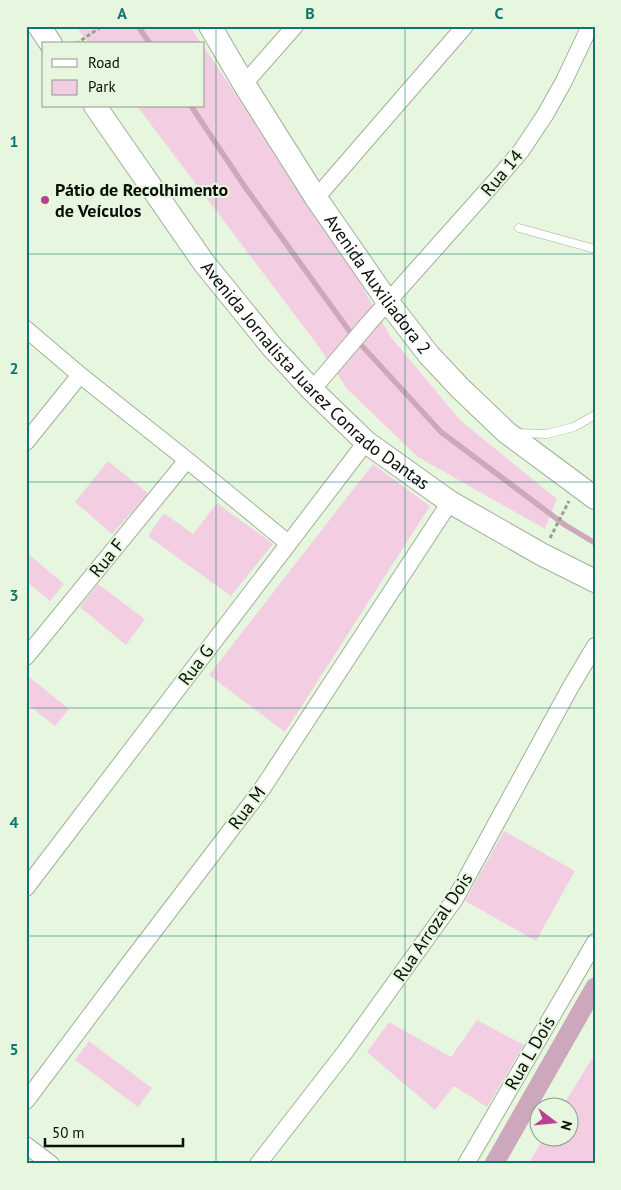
<svg xmlns="http://www.w3.org/2000/svg" width="621" height="1190" font-family="'PT Sans',sans-serif">
	<style>
		.green { fill: #f3cee3 }
		.lines { fill: none; stroke-linecap: round; stroke-linejoin: round }
		.stream { stroke: #cda7bc; stroke-width: 5.5 }
		.canal { stroke: #cda7bc; stroke-width: 19 }
		.lane-casing { stroke: #a0b099; stroke-width: 9 }
		.street-casing { stroke: #a0b099; stroke-width: 18 }
		.secondary-casing { stroke: #a0b099; stroke-width: 24 }
		.path { stroke: #95a18f; stroke-width: 3; stroke-dasharray: 4 2.5; stroke-linecap: butt }
		.lane { stroke: #fff; stroke-width: 8 }
		.street { stroke: #fff; stroke-width: 16 }
		.secondary { stroke: #fff; stroke-width: 22 }
		.grid { fill: none; stroke: #0f766e; stroke-width: 1; stroke-opacity: 0.55 }
		.poi-dot { fill: #bb4091; stroke: #e7f7df; stroke-width: 2 }
		.labels { text-anchor: middle; stroke-width: 4; stroke-linejoin: round; paint-order: stroke }
		.street-label { font-size: 18px; fill: #090e07; stroke: #e7f7df }
		.poi-label { font-size: 18px; font-weight: bold; fill: #090e07; stroke: #e7f7df; text-anchor: start }
		.neatline { fill: none; stroke: #0f766e; stroke-width: 2 }
		.grid-label { font-size: 16px; text-anchor: middle; font-weight: bold; fill: #0f766e }
	</style>
	<rect width="100%" height="100%" fill="#e7f7df"/>
	<path class="green" d="M76,26H190L201,44H89Z
		M204,47L350,265L390,336L461,421L557,499L545,529L418,457L348,390L319,347L137,106H204Z
		M108,461L149,494L112,534L75,502Z
		M373,464L430,506L285,732L209,675Z
		M217,503L273,544L231,596L148,536L164,513L193,534Z
		M26,552L64,584L50,601L26,581Z
		M98,584L145,619L126,645L80,607Z
		M28,676L69,709L55,726L26,703V678Z
		M504,831L575,871L536,941L465,901Z
		M477,1020L524,1045L487,1107L454,1086L435,1110L367,1052L389,1022L451,1057Z
		M89,1041L152,1088L138,1107L75,1060Z
		M595,1054V1164H528L544,1138H568V1108L562,1107Z"/>
	<g class="lines">
		<path class="stream" d="M138,26L150,44
			M191,106L245,187L353,336L441,432L565,525L595,543"/>
		<path class="canal" d="M494,1164L595,987"/>
		<g class="lane-casing">
			<path id="lane" d="M519,228L595,249
				M516,433L546,434L574,427L595,415"/>
		</g>
		<g class="street-casing">
			<path id="street" d="M244,84L295,26
				M316,198L465,26
				M26,329L80,375L187,460L288,543
				M312,390L368,324L498,178L521,151L545,115L564,81L590,26
				M26,442L80,375
				M26,657L187,460
				M26,888L366,442
				M26,1101L131,961L262,789L450,502
				M26,1145L51,1164
				M258,1164L345,1052L455,899L570,688L595,646
				M466,1164L595,942"/>
		</g>
		<g class="secondary-casing">
			<g id="secondary">
				<path d="M39,26L51,44"/>
				<path id="s1" d="M210,26L244,84L316,198L388,302L429,355L460,388L506,432L595,498"/>
				<path id="s2" d="M95,106L204,263L273,348L312,390L366,442L450,502L541,554L595,581"/>
			</g>
		</g>
		<path class="path" d="M76,44L102,26
			M550,538L569,501"/>
		<use href="#lane" class="lane"/>
		<use href="#street" class="street"/>
		<use href="#secondary" class="secondary"/>
	</g>
	<path class="grid" d="M216,26V1164M405,26V1164M26,254H595M26,482H595M26,708H595M26,936H595"/>
	<circle class="poi-dot" cx="45" cy="200" r="5"/>
	<g class="labels">
		<g class="street-label">
			<text transform="translate(502 173) rotate(-50)" y="6">Rua 14</text>
			<text dy="6" stroke="none"><textPath href="#s1" startOffset="308">Avenida Auxiliadora 2</textPath></text>
			<text dy="6" stroke="none"><textPath href="#s2" startOffset="350">Avenida Jornalista Juarez Conrado Dantas</textPath></text>
			<text transform="translate(107 558) rotate(-51)" y="6">Rua F</text>
			<text transform="translate(196 665) rotate(-53)" y="6">Rua G</text>
			<text transform="translate(247 808) rotate(-53)" y="6">Rua M</text>
			<text transform="translate(433 927) rotate(-56)" y="6">Rua Arrozal Dois</text>
			<text transform="translate(530 1053) rotate(-60)" y="6">Rua L Dois</text>
		</g>
		<g class="poi-label">
			<text x="55" y="196">Pátio de Recolhimento<tspan x="55" dy="21">de Veículos</tspan></text>
		</g>
	</g>
	<rect width="621" height="1190" fill="none" stroke="#e7f7df" stroke-width="55"/>
	<rect x="42" y="42" width="162" height="65" fill="#e7f7df" stroke="#8e9a89"/>
	<rect x="52" y="59" width="25" height="8" fill="#ffffff" stroke="#8e9a89"/>
	<text x="88" y="68" font-size="15" fill="#090e07">Road</text>
	<rect x="52" y="80" width="25" height="15" fill="#f3cee3" stroke="#8e9a89"/>
	<text x="88" y="92" font-size="15" fill="#090e07">Park</text>
	<g transform="translate(554 1122) rotate(106)"><circle r="24" fill="#e7f7df" stroke="#8e9a89"/>
	<path d="M0-4L9 19L0 12L-9 19Z" fill="#bb4091"/>
	<text y="-8" font-size="14" font-weight="bold" text-anchor="middle" fill="#090e07">N</text>
	</g>
	<path d="M45 1138v8h138v-8" fill="none" stroke="#090e07" stroke-width="2.5"/>
	<text x="52" y="1138" font-size="15" fill="#090e07" stroke="#e7f7df" stroke-width="4" paint-order="stroke">50 m</text>
	<rect x="28" y="28" width="566" height="1134" class="neatline"/>
	<g class="grid-label">
		<text x="122" y="19">A</text>
		<text x="310" y="19">B</text>
		<text x="499" y="19">C</text>
		<text x="14" y="147">1</text>
		<text x="14" y="374">2</text>
		<text x="14" y="601">3</text>
		<text x="14" y="828">4</text>
		<text x="14" y="1055">5</text>
	</g>
</svg>
